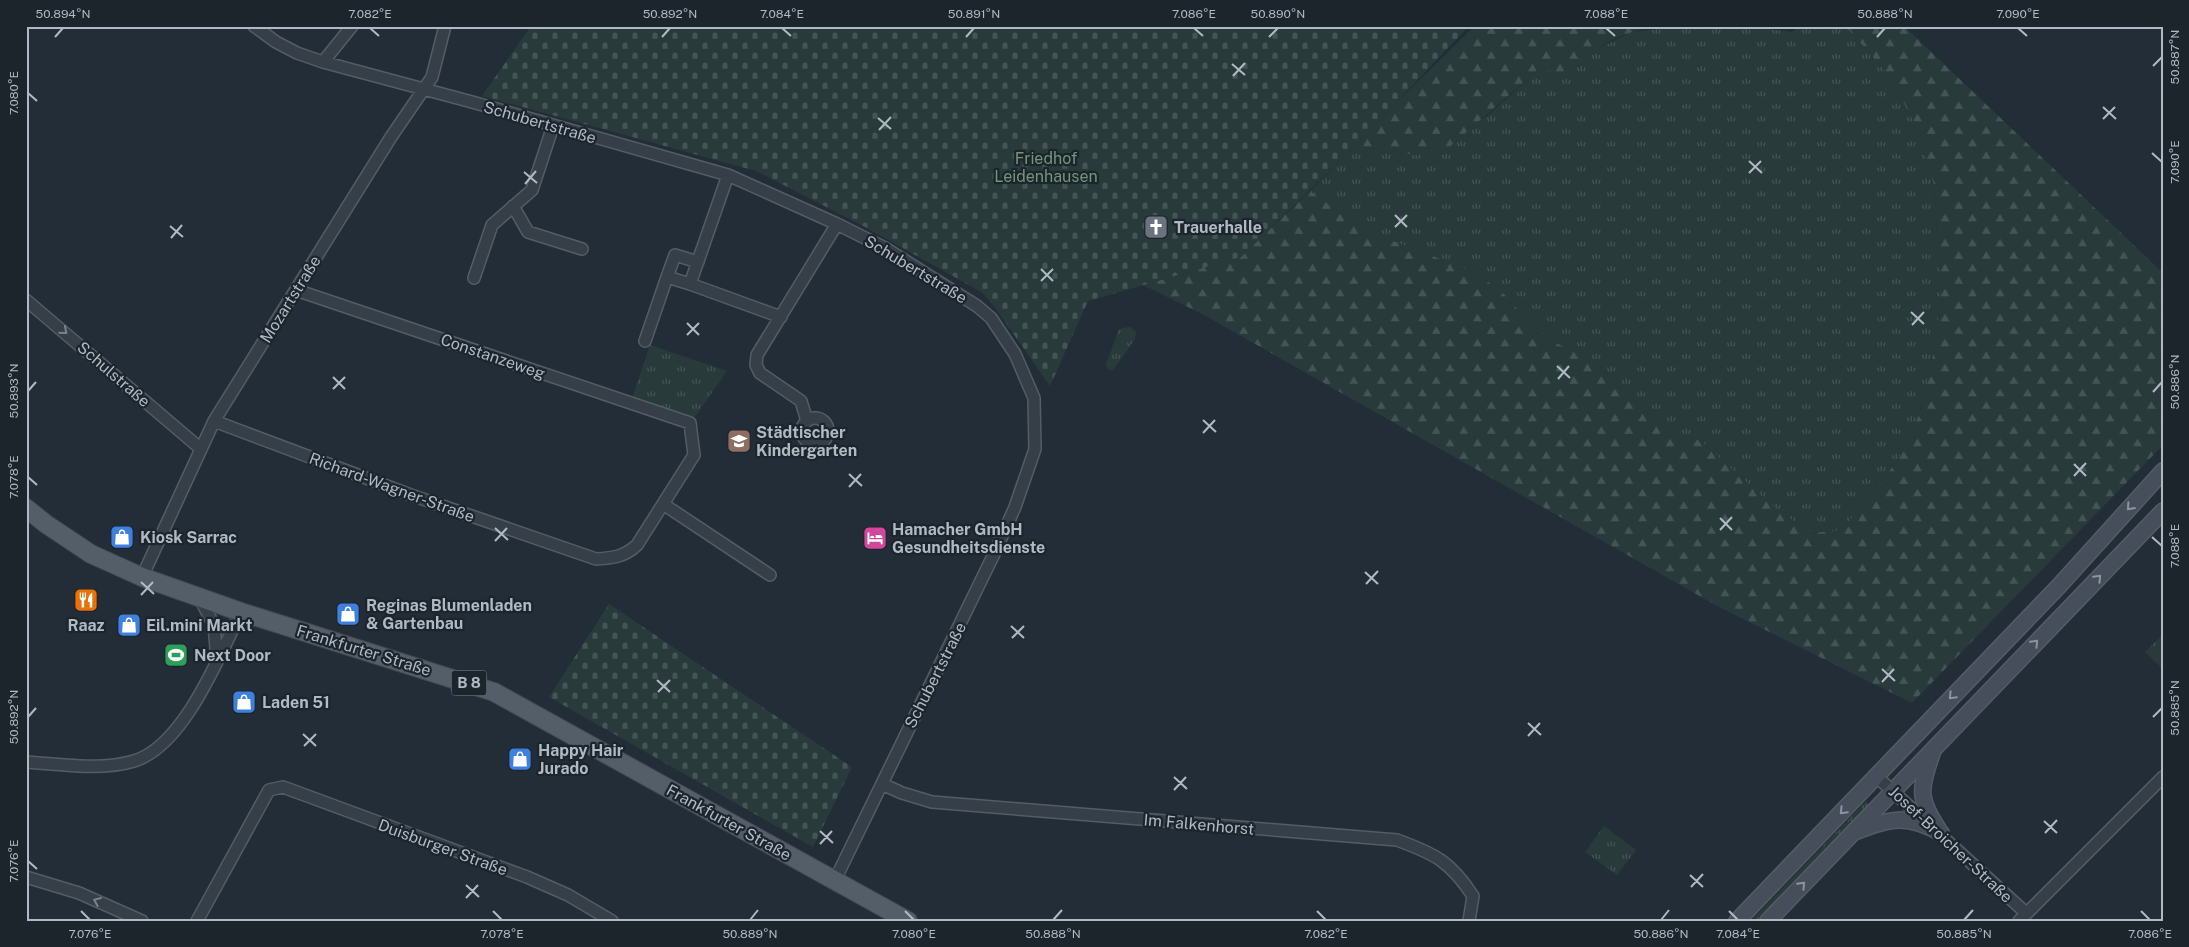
<svg xmlns="http://www.w3.org/2000/svg" width="2189" height="947" font-family="'Public Sans',sans-serif">
	<style>
		.grass { fill: url(#grass-tufts) }
		.forest { fill: url(#forest-firs) }
		.cemetery { fill: url(#cemetery-stones) }
		.lines { fill: none; stroke-linecap: round; stroke-linejoin: round }
		.street-casing { stroke: #545c65; stroke-width: 14 }
		.secondary-casing { stroke: #545c65; stroke-width: 18 }
		.primary-casing { stroke: #404851; stroke-width: 20 }
		.street { stroke: #363e48; stroke-width: 11 }
		.secondary { stroke: #454e5a; stroke-width: 15 }
		.primary { stroke: #545e68; stroke-width: 18 }
		.oneway { stroke: #7a828c }
		.oneway2 { stroke: #8b949f }
		.ticks { fill: none; stroke: #b1b9c4; stroke-width: 2 }
		.labels { text-anchor: middle; stroke-width: 4.5; stroke-linejoin: round; paint-order: stroke }
		.shield { fill: #1c242c; stroke: #848c96; stroke-width: 1 }
		.shield-label { font-size: 15px; font-weight: bold; fill: #b1b9c4 }
		.street-label { font-size: 16px; fill: #b1b9c4; stroke: #1c242c }
		.park-label { font-size: 16px; fill: #729779; stroke: #1c242c }
		.poi-label { font-size: 16px; font-weight: bold; fill: #b1b9c4; stroke: #1c242c; text-anchor: start }
		.neatline { fill: none; stroke: #b1b9c4; stroke-width: 2 }
		.ticks-label { font-size: 12px; text-anchor: middle; fill: #b1b9c4 }
	</style>
	<defs>
		<pattern id="grass-tufts" width="24" height="20" patternUnits="userSpaceOnUse" patternTransform="scale(1.25)"><rect width="24" height="20" fill="#283b3a"/><path d="M3 7l-1-3M5 7V3M7 7l1-3M15 17l-1-3M17 17v-4M19 17l1-3" fill="none" stroke="#455555"/></pattern>
		<pattern id="forest-firs" width="22" height="20" patternUnits="userSpaceOnUse" patternTransform="scale(1.25)"><rect width="22" height="20" fill="#283b3a"/><path d="M5 1l3.5 6h-7zM16 11l3.5 6h-7z" fill="#455555"/></pattern>
		<pattern id="cemetery-stones" width="16" height="16" patternUnits="userSpaceOnUse" patternTransform="scale(1.25)"><rect width="16" height="16" fill="#283b3a"/><path d="M2 7V4a2 2 0 0 1 4 0v3zM10 15v-3a2 2 0 0 1 4 0v3z" fill="#455555"/></pattern>
	</defs>
	<rect width="100%" height="100%" fill="#232d37"/>
	<path class="grass" d="M1714,26L1762,28L1792,32L1799,26H1840L1849,30L1887,73L1918,129L1935,187L1937,239L1942,282L1937,333L1928,381L1919,415L1898,460L1842,530L1813,533L1778,511L1701,441L1663,427L1593,362L1551,340L1526,319L1505,295L1444,260L1406,247L1367,231L1310,191L1355,146L1417,155L1487,116L1539,69L1601,47L1632,32L1675,27Z
		M1131,327L1136,332L1135,339L1113,370H1108L1106,365L1118,331L1122,328Z
		M650,345L727,371L694,418L632,398Z
		M2163,634V669L2145,652Z
		M1866,801L1869,804L1757,921H1751Z
		M1604,826L1636,850L1617,875L1585,852Z"/>
	<path class="forest" d="M1475,26H1713C1689,27 1654,25 1632,32C1606,40 1583,59 1562,73L1539,69L1447,149L1417,155L1355,146L1400,99Z
		M1840,26H1904L2163,273V445L1912,703L1719,607L1204,315L1143,285L1241,257L1310,191L1367,231L1475,272L1505,295L1526,319L1551,340L1593,362L1663,427L1701,441L1778,511L1813,533L1842,530L1898,460L1919,415L1928,381L1937,333L1942,282L1937,239L1935,188L1918,129L1887,73L1849,30Z"/>
	<path class="cemetery" d="M531,26H1469L1355,146L1241,257L1088,301L1050,386L996,309L983,293L867,228L756,171L482,96Z
		M609,604L852,767L813,847L549,697Z"/>
	<g class="lines">
		<g class="street-casing">
			<path id="street" d="M254,26L276,42L297,53L323,62L472,102L728,175L837,224L885,248L977,306L991,318L1015,354L1034,398L1035,449L1015,507L994,554L835,880
				M323,62L352,26
				M513,206L528,232L582,249
				M667,277L675,255L698,262
				M474,278L492,225L532,190L553,126
				M690,284L781,317
				M26,300L201,449
				M645,341L667,277L690,284L728,175
				M802 431a13 13 0 1 1 26 0a13 13 0 1 1-26 0Z
				M214,421L411,495L596,559C613,558 624,557 637,545L694,455L690,423L296,290
				M807,421L801,401L760,373L756,365L757,355L837,224
				M663,504L770,575
				M142,577L214,421L391,137L432,77L445,26
				M199,597L214,625L217,660
				M26,762C60,764 101,771 134,761C184,746 219,656 241,612
				M1876,776L2026,913
				M882,784L902,793L932,802L1397,840C1435,854 1450,861 1473,896L1469,921
				M26,877L79,893L142,921
				M197,921L269,790L283,787L527,877L568,895L612,921
				M2019,921L2163,777"/>
		</g>
		<g class="secondary-casing">
			<path id="secondary" d="M1932,754C1918,792 1919,799 1940,832
				M1855,832C1890,818 1907,814 1941,833
				M1737,921L2059,586L2163,471
				M1768,921L2163,511"/>
		</g>
		<g class="primary-casing">
			<path id="primary" d="M26,508L46,524L91,554L142,577L241,612L494,692L908,921"/>
		</g>
		<use href="#street" class="street"/>
		<use href="#secondary" class="secondary"/>
		<use href="#primary" class="primary"/>
	</g>
	<defs><path id="oneway-chevron" d="M-2-3.5L2.5 0L-2 3.5" fill="none" stroke-width="1.6" stroke-linecap="round" stroke-linejoin="round" transform="scale(1.25)"/></defs>
	<g class="oneway">
		<use href="#oneway-chevron" transform="translate(64 331) rotate(40)"/>
		<use href="#oneway-chevron" transform="translate(97 901) rotate(-157)"/>
	</g>
	<g class="oneway2">
		<use href="#oneway-chevron" transform="translate(2130 507) rotate(132)"/>
		<use href="#oneway-chevron" transform="translate(2098 578) rotate(-46)"/>
		<use href="#oneway-chevron" transform="translate(2035 643) rotate(-46)"/>
		<use href="#oneway-chevron" transform="translate(1952 696) rotate(134)"/>
		<use href="#oneway-chevron" transform="translate(1843 811) rotate(134)"/>
		<use href="#oneway-chevron" transform="translate(1802 885) rotate(-46)"/>
	</g>
	<path class="ticks" d="M370,28L379,36M782,28L791,36M1194,28L1203,36M1606,28L1615,36M2018,28L2027,36M55,37L63,28M662,37L670,28M966,37L974,28M1269,37L1278,28M1877,37L1885,28M1232,64L1245,75M2153,66L2162,57M1233,76L1245,63M28,93L37,101M2103,107L2116,119M878,118L891,129M2103,119L2115,107M879,130L891,117M2152,153L2162,162M1749,161L1762,173M524,172L537,183M1749,173L1761,161M525,184L536,171M1395,215L1407,227M170,226L183,237M1395,227L1407,215M171,238L182,225M1041,269L1053,281M1041,281L1053,269M1911,312L1924,324M687,323L699,335M1912,325L1924,312M687,335L699,323M1557,366L1570,378M333,377L345,389M1558,379L1569,366M333,389L345,377M28,391L36,382M2153,392L2162,382M1203,420L1216,432M1203,433L1215,420M2074,464L2086,476M849,474L862,486M2074,476L2086,463M28,477L37,485M849,487L861,474M1720,518L1732,530M495,528L508,540M1720,530L1732,517M2152,537L2162,546M495,541L507,528M1365,572L1378,584M141,582L154,594M1366,584L1378,571M141,595L153,582M1011,626L1024,638M1012,638L1024,626M1882,669L1895,681M657,680L670,692M1882,682L1894,669M658,692L670,680M28,717L36,708M2153,717L2162,708M1528,723L1541,735M303,734L316,746M1528,736L1540,723M304,746L316,734M1174,777L1187,789M1174,790L1186,777M2044,821L2057,833M820,831L833,843M2045,833L2057,820M820,844L832,831M28,861L37,869M1690,875L1703,887M466,885L479,897M1691,887L1703,874M466,898L478,885M81,911L90,920M493,911L502,920M905,911L914,920M1317,911L1326,920M1729,911L1738,920M2141,911L2150,920M750,920L758,910M1053,920L1062,910M1661,920L1669,910M1964,920L1973,910"/>
	<defs>
		<g id="church-square" transform="scale(1.25)"><rect x="-9" y="-9" width="18" height="18" rx="4" fill="#6b7280" stroke="#1c242c"/><path d="M-1.2-6h2.4v3.5h3.3v2.4h-3.3V6h-2.4V-.1h-3.3v-2.4h3.3Z" fill="#fff"/></g>
		<g id="school-square" transform="scale(1.25)"><rect x="-9" y="-9" width="18" height="18" rx="4" fill="#8d6e63" stroke="#1c242c"/><path d="M0-5L7-2L0 1L-7-2ZM-4 1L0 2.5L4 1V4Q0 6-4 4Z" fill="#fff"/></g>
		<g id="shop-square" transform="scale(1.25)"><rect x="-9" y="-9" width="18" height="18" rx="4" fill="#3f7fe0" stroke="#1c242c"/><path d="M-5-2.5h2.3a2.7 3.5 0 0 1 5.4 0H5L5.5 6h-11ZM-1.5-2.5h3a1.5 2.3 0 0 0-3 0Z" fill="#fff"/></g>
		<g id="hotel-square" transform="scale(1.25)"><rect x="-9" y="-9" width="18" height="18" rx="4" fill="#d1479c" stroke="#1c242c"/><path d="M-6-4.5h1.5V1H6V5H4.5V3h-9V5H-6ZM-4 0a1.8 1.8 0 1 1 3.6 0ZM.5 0V-2.5h3Q6-2.5 6 0Z" fill="#fff"/></g>
		<g id="restaurant-square" transform="scale(1.25)"><rect x="-9" y="-9" width="18" height="18" rx="4" fill="#e8710a" stroke="#1c242c"/><path d="M-5-6h1v4h1v-4h1v4h1v-4h1v5L-1.5 .5V6h-2V.5L-5-1ZM5-6V6H3V1.5H1.5Q1.5-4 5-6Z" fill="#fff"/></g>
		<g id="stadium-square" transform="scale(1.25)"><rect x="-9" y="-9" width="18" height="18" rx="4" fill="#2e9e5b" stroke="#1c242c"/><path d="M0-5a6.5 5 0 1 0 0 10a6.5 5 0 1 0 0-10ZM-3.5-1.8h7v3.6h-7Z" fill="#fff"/></g>
	</defs>
	<g fill-rule="evenodd">
		<use href="#church-square" x="1156" y="227"/>
		<use href="#school-square" x="739" y="441"/>
		<use href="#shop-square" x="122" y="537"/>
		<use href="#hotel-square" x="875" y="538"/>
		<use href="#restaurant-square" x="86" y="600"/>
		<use href="#shop-square" x="348" y="614"/>
		<use href="#shop-square" x="129" y="625"/>
		<use href="#stadium-square" x="176" y="655"/>
		<use href="#shop-square" x="244" y="702"/>
		<use href="#shop-square" x="520" y="759"/>
	</g>
	<g class="labels">
		<rect class="shield" x="451.5" y="670.5" width="35" height="25" rx="4"/>
		<g class="shield-label">
			<text x="469" y="688">B 8</text>
		</g>
		<g class="street-label">
			<text transform="translate(540 122) rotate(16)" y="6">Schubertstraße</text>
			<text transform="translate(916 269) rotate(31)" y="6">Schubertstraße</text>
			<text transform="translate(290 299) rotate(-58)" y="6">Mozartstraße</text>
			<text transform="translate(493 356) rotate(19)" y="6">Constanzeweg</text>
			<text transform="translate(114 374) rotate(41)" y="6">Schulstraße</text>
			<text transform="translate(392 487) rotate(20)" y="6">Richard-Wagner-Straße</text>
			<text transform="translate(364 650) rotate(17)" y="6">Frankfurter Straße</text>
			<text transform="translate(935 675) rotate(-63)" y="6">Schubertstraße</text>
			<text transform="translate(729 822) rotate(29)" y="6">Frankfurter Straße</text>
			<text transform="translate(1199 824) rotate(5)" y="6">Im Falkenhorst</text>
			<text transform="translate(1951 844) rotate(43)" y="6">Josef-Broicher-Straße</text>
			<text transform="translate(443 847) rotate(20)" y="6">Duisburger Straße</text>
		</g>
		<g class="park-label">
			<text x="1046" y="164">Friedhof<tspan x="1046" dy="18">Leidenhausen</tspan></text>
		</g>
		<g class="poi-label">
			<text x="1174" y="233">Trauerhalle</text>
			<text x="756" y="438">Städtischer<tspan x="756" dy="18">Kindergarten</tspan></text>
			<text x="892" y="535">Hamacher GmbH<tspan x="892" dy="18">Gesundheitsdienste</tspan></text>
			<text x="140" y="543">Kiosk Sarrac</text>
			<text x="366" y="611">Reginas Blumenladen<tspan x="366" dy="18">&amp; Gartenbau</tspan></text>
			<text x="86" y="631" text-anchor="middle">Raaz</text>
			<text x="146" y="631">Eil.mini Markt</text>
			<text x="194" y="661">Next Door</text>
			<text x="262" y="708">Laden 51</text>
			<text x="538" y="756">Happy Hair<tspan x="538" dy="18">Jurado</tspan></text>
		</g>
	</g>
	<rect width="2189" height="947" fill="none" stroke="#1c242c" stroke-width="55"/>
	<rect x="28" y="28" width="2134" height="892" class="neatline"/>
	<g class="ticks-label">
		<text x="63" y="18">50.894°N</text>
		<text x="370" y="18">7.082°E</text>
		<text x="670" y="18">50.892°N</text>
		<text x="782" y="18">7.084°E</text>
		<text x="974" y="18">50.891°N</text>
		<text x="1194" y="18">7.086°E</text>
		<text x="1278" y="18">50.890°N</text>
		<text x="1606" y="18">7.088°E</text>
		<text x="1885" y="18">50.888°N</text>
		<text x="2018" y="18">7.090°E</text>
		<text transform="translate(2175 57) rotate(-90)" y="4">50.887°N</text>
		<text transform="translate(14 93) rotate(-90)" y="4">7.080°E</text>
		<text transform="translate(2175 162) rotate(-90)" y="4">7.090°E</text>
		<text transform="translate(2175 382) rotate(-90)" y="4">50.886°N</text>
		<text transform="translate(14 391) rotate(-90)" y="4">50.893°N</text>
		<text transform="translate(14 477) rotate(-90)" y="4">7.078°E</text>
		<text transform="translate(2175 546) rotate(-90)" y="4">7.088°E</text>
		<text transform="translate(2175 708) rotate(-90)" y="4">50.885°N</text>
		<text transform="translate(14 717) rotate(-90)" y="4">50.892°N</text>
		<text transform="translate(14 861) rotate(-90)" y="4">7.076°E</text>
		<text x="90" y="938">7.076°E</text>
		<text x="502" y="938">7.078°E</text>
		<text x="750" y="938">50.889°N</text>
		<text x="914" y="938">7.080°E</text>
		<text x="1053" y="938">50.888°N</text>
		<text x="1326" y="938">7.082°E</text>
		<text x="1661" y="938">50.886°N</text>
		<text x="1738" y="938">7.084°E</text>
		<text x="1964" y="938">50.885°N</text>
		<text x="2150" y="938">7.086°E</text>
	</g>
</svg>
